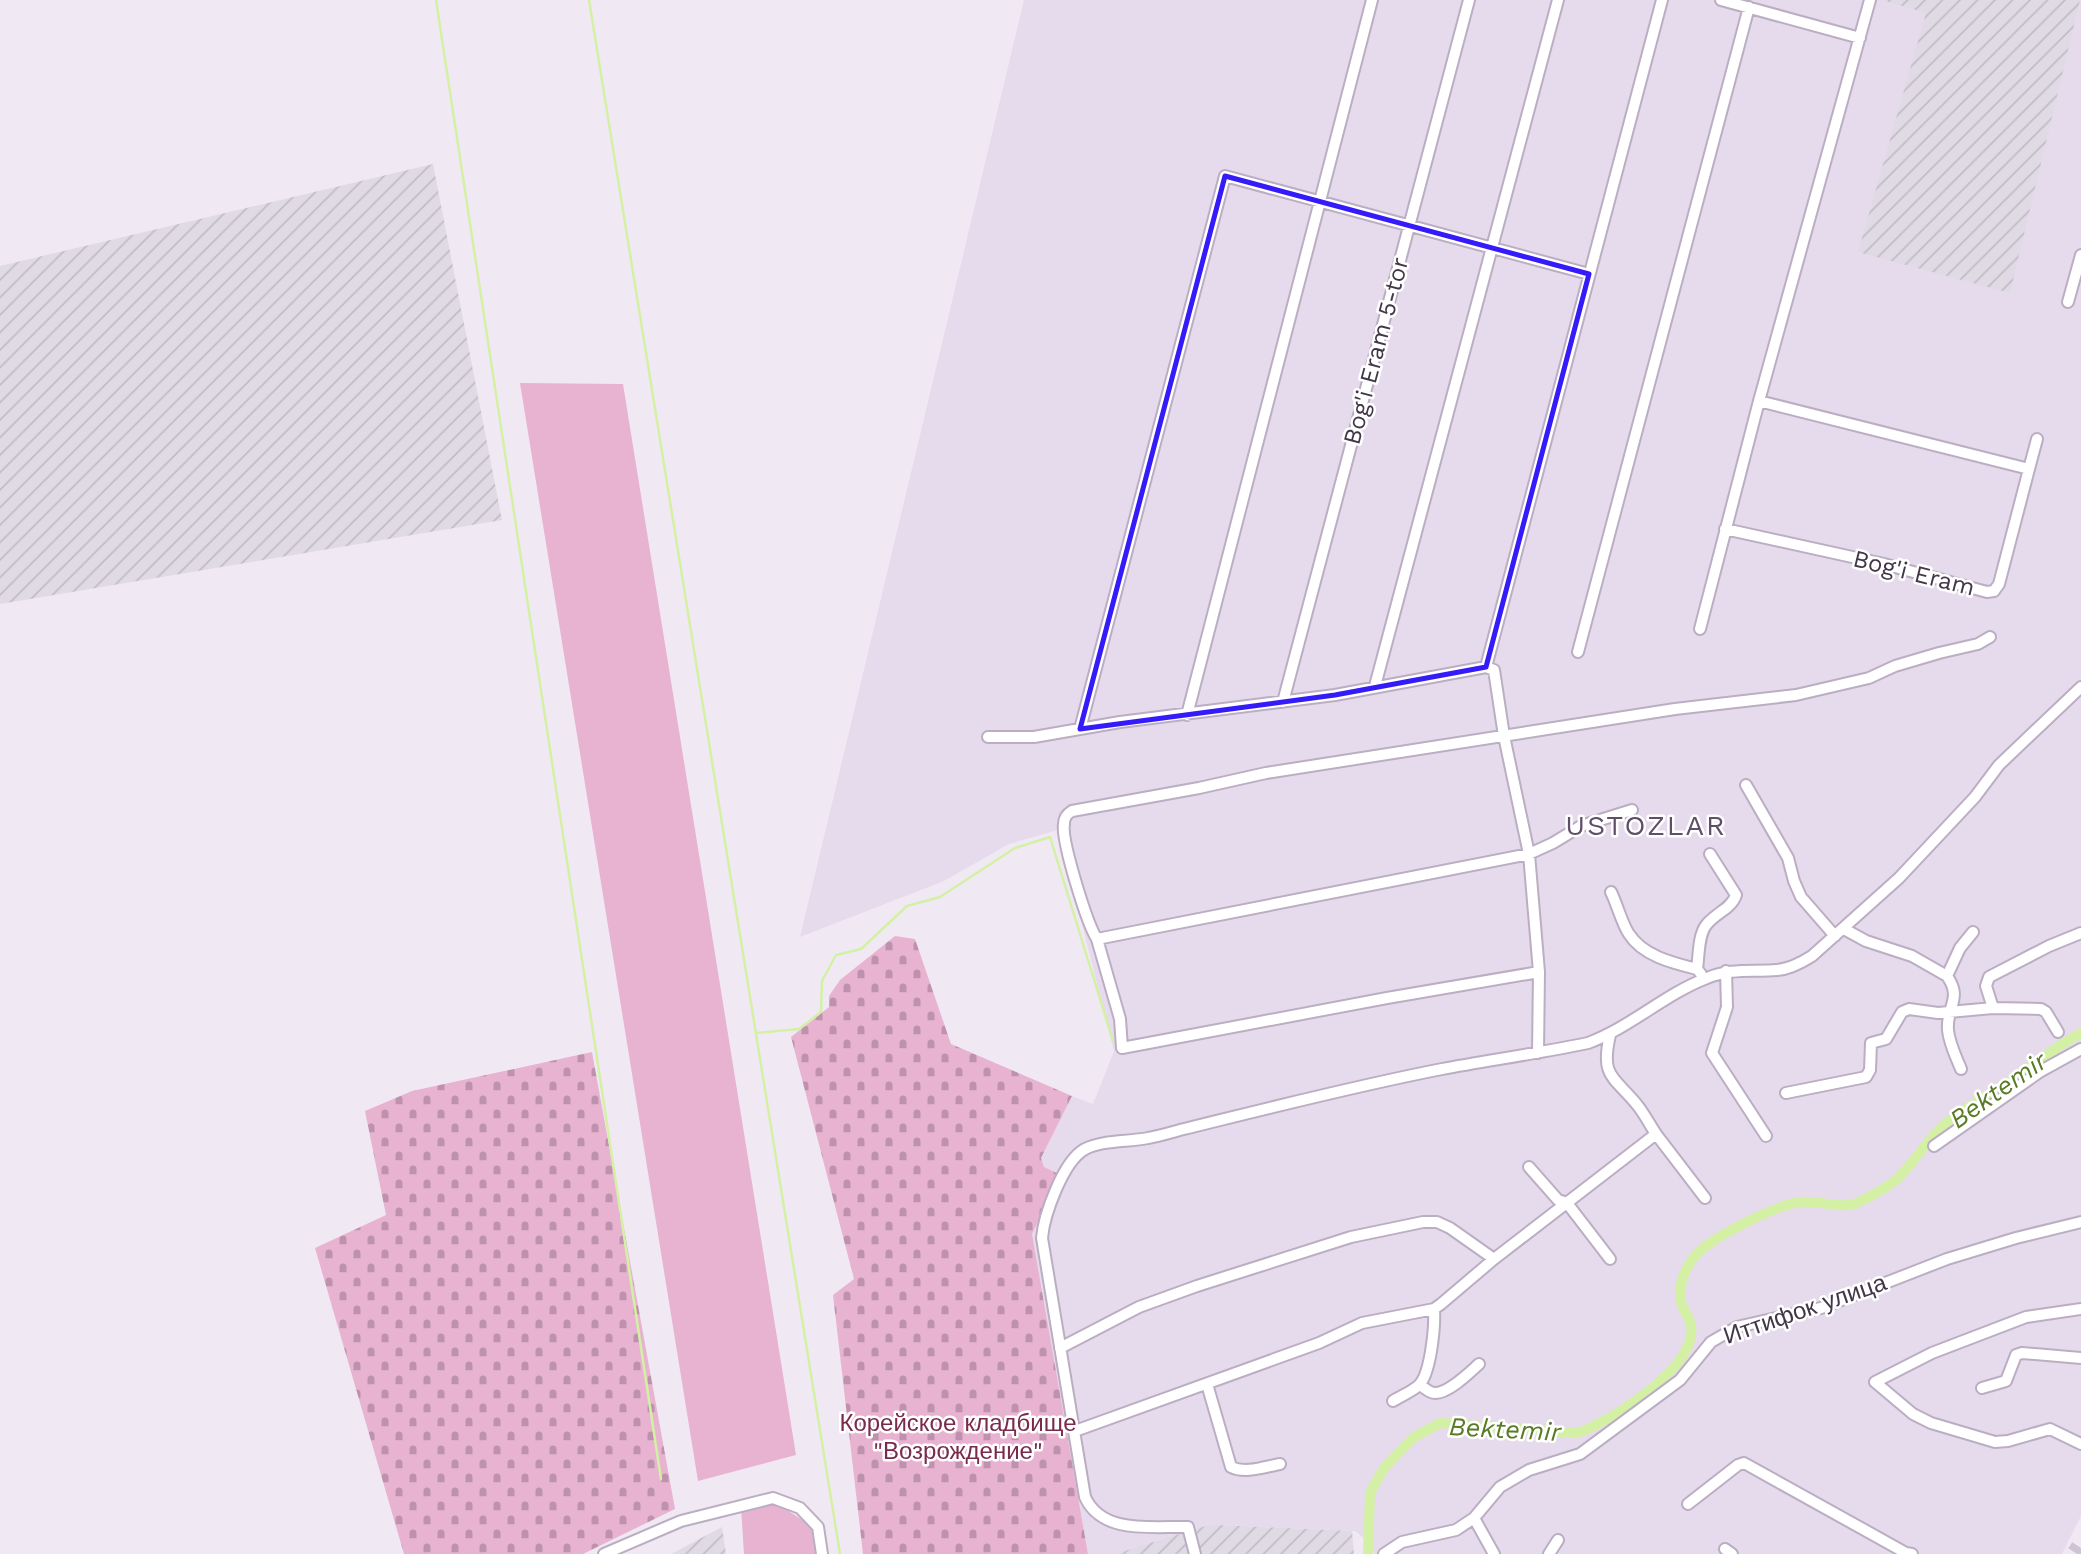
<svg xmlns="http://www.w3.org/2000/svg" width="2081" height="1554" font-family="'Work Sans',sans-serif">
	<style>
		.residential { fill: #e6dbec }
		.industrial { fill: url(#industrial-furrows) }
		.green { fill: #e8b2d1 }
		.cemetery { fill: url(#cemetery-stones) }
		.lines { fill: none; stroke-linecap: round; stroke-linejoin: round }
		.stream { stroke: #d4f0a5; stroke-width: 2.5 }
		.canal { stroke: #d4f0a5; stroke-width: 10 }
		.highway-tunnel { stroke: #cdc5d2; stroke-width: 21; stroke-dasharray: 21 10; stroke-linecap: butt }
		.street-casing { stroke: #bbaec3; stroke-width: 14 }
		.street { stroke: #fff; stroke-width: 10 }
		.marked { fill: none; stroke: #351bf9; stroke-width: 5; stroke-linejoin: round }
		.labels { text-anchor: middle; stroke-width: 5; stroke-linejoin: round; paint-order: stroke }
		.street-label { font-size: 24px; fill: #413748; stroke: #fff }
		.park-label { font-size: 24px; fill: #7a2a4b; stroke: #fff }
		.water-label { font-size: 26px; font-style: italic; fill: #597b25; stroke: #fff }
		.quarter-label { font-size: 28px; letter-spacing: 2px; fill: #5e4e6a; stroke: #fff }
	</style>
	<defs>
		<pattern id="industrial-furrows" width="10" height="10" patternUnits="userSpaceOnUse" patternTransform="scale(1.75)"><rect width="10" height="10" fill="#dfdae4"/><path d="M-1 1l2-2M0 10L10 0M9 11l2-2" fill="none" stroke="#c1bcc5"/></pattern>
		<pattern id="cemetery-stones" width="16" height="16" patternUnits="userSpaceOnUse" patternTransform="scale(1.75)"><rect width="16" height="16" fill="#e8b2d1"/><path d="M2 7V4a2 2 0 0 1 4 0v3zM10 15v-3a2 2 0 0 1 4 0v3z" fill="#be92ac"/></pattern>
	</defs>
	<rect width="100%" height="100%" fill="#f0e9f4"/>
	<path class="residential" d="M1024,0H2081V1516L2062,1554H1374L1372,1545L1355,1531L1217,1525L1115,1554H1088L1032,1234L1061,1175L1044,1167L1041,1158L1072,1096L1093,1104L1114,1051L1058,830L1009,844L944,881L800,937Z"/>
	<path class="industrial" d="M1882,0H2080L2010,293L1858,252L1926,13Z
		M433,164L502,520L0,604V266Z
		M1217,1525L1352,1531L1354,1554H1115L1202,1527Z
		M722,1527L726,1554H671Z"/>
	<path class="green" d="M520,383L623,384L796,1455L698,1481Z
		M779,1505L812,1526L816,1554H744L741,1507Z"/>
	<path class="cemetery" d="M895,936L915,939L951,1044L1072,1096L1041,1158L1044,1167L1061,1175L1032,1234L1088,1554H863L833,1295L854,1279L791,1037L829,1007V996L840,980Z
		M592,1052L675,1509L583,1554H404L315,1248L386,1215L365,1111L412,1091Z"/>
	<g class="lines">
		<path class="stream" d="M436,0L661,1479
			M589,0L840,1554
			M756,1033L799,1029L821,1012L822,981L836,955L861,949L907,906L940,897L1015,848L1050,837L1113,1041"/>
		<path class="canal" d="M1368,1554L1370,1493L1384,1468L1414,1437L1440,1423L1577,1433C1610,1422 1698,1367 1691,1326C1690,1318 1683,1310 1681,1302C1677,1288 1685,1268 1694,1257C1708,1239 1777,1204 1801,1202C1818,1200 1843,1210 1859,1202C1872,1195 1888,1188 1899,1177C1915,1160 1927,1141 1944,1125C1962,1109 1986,1097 2006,1083C2030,1067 2055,1047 2081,1033"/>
		<path class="highway-tunnel" d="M2077,1554L2081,1548"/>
		<g class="street-casing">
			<path id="street" d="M1721,0L1860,38
				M2068,302L2081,255
				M2029,469L2037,439
				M1725,529L1884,564L1987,592L1994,591L1999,584L2029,469L1759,401
				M1700,629L1759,401L1870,0
				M1578,652L1749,7
				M1486,667L1662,0
				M1375,686L1558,0
				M1283,702L1469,0
				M1187,715L1372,0
				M1080,729L1225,176L1589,274
				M988,737H1034L1120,722L1335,695L1486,667L1494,670L1504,736L1529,854L1539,972L1538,1053
				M1746,785L1788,858L1794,881L1801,897L1835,936
				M1611,892C1617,904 1622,924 1629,934C1643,956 1673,963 1697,969L1701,974
				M1844,929L1866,941L1912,956L1947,976
				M1097,939L1529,854L1553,843L1581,826L1632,810
				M1697,969C1699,956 1698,934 1707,924C1716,913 1732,908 1736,895L1710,854
				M1726,971L1727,1007L1712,1053L1766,1136
				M1539,972L1387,998L1122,1048L1120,1019L1097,939C1087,924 1061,840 1064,824C1064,817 1067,814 1072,811L1199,788L1266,773L1675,709L1796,695L1869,678L1895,666L1939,653L1978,644L1990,637
				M1993,1008L1986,986L1989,977L2049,946L2081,933
				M1961,1069C1956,1057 1949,1043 1948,1030C1946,1006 1963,999 1947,976L1960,948L1973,932
				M1786,1093L1866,1077L1870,1070L1871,1043L1886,1039L1902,1012L1909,1009L1938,1013L1993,1008L2041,1009L2046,1012L2058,1032
				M1656,1134L1705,1198
				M1934,1146L2041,1071L2081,1049
				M1529,1167L1558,1200L1567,1203L1610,1259
				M2081,1309L2026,1317L1932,1353L1875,1382L1913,1414L1931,1423L1995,1442L2008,1441L2050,1429L2081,1444
				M1060,1348L1139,1307L1197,1286L1351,1237L1423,1222H1437L1450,1228L1494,1259
				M1207,1384L1231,1467C1245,1474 1264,1467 1280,1464
				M1420,1385C1425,1388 1429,1393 1435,1393C1449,1393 1469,1373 1479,1364
				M1982,1388L2006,1381L2016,1355L2022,1353L2081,1358
				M1393,1401C1401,1396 1411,1392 1418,1386C1431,1375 1435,1326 1434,1309
				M1075,1431L1319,1343L1362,1323L1434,1309L1441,1304L1494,1259L1656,1134C1650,1125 1645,1115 1638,1106C1614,1076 1600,1078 1610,1035
				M1688,1504L1738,1465L1744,1463L1906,1553L1912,1554
				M1474,1518L1494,1554
				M1725,1549L1732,1554
				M604,1554L681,1521L773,1498L800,1508L818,1527L822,1554
				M1195,1554L1188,1527C1153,1526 1102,1535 1085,1497L1042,1238C1044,1215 1063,1161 1085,1149C1103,1140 1128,1142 1148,1138C1160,1136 1172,1132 1184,1129C1269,1108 1355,1086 1442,1069C1491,1060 1540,1053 1588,1043C1631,1027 1665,994 1707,978C1731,968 1752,972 1777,970C1790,969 1801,963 1812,956L1899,878L1975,797L1999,765L2081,687
				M1384,1554L1402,1542L1456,1530L1474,1518L1500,1487L1529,1470L1580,1454L1680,1380L1711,1342L1737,1327L1821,1308L1947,1259L2016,1238L2081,1222
				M1549,1554L1558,1540"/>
		</g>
		<use href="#street" class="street"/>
	</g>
	<path class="marked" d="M1225,176L1589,274L1486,667L1335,695L1080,729Z"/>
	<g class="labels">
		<g class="street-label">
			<text transform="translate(1376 351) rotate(-75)" y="8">Bog'i Eram 5-tor</text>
			<text transform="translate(1914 573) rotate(14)" y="8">Bog'i Eram</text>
			<text transform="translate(1805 1309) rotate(-19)" y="8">Иттифок улица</text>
		</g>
		<g class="park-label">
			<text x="958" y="1431">Корейское кладбище<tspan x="958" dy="28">"Возрождение"</tspan></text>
		</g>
		<g class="water-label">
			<text transform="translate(1998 1090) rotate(-35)" y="9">Bektemir</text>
			<text transform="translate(1505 1429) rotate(3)" y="9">Bektemir</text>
		</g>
		<g class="quarter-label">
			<text x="1646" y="835">USTOZLAR</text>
		</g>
	</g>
</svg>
